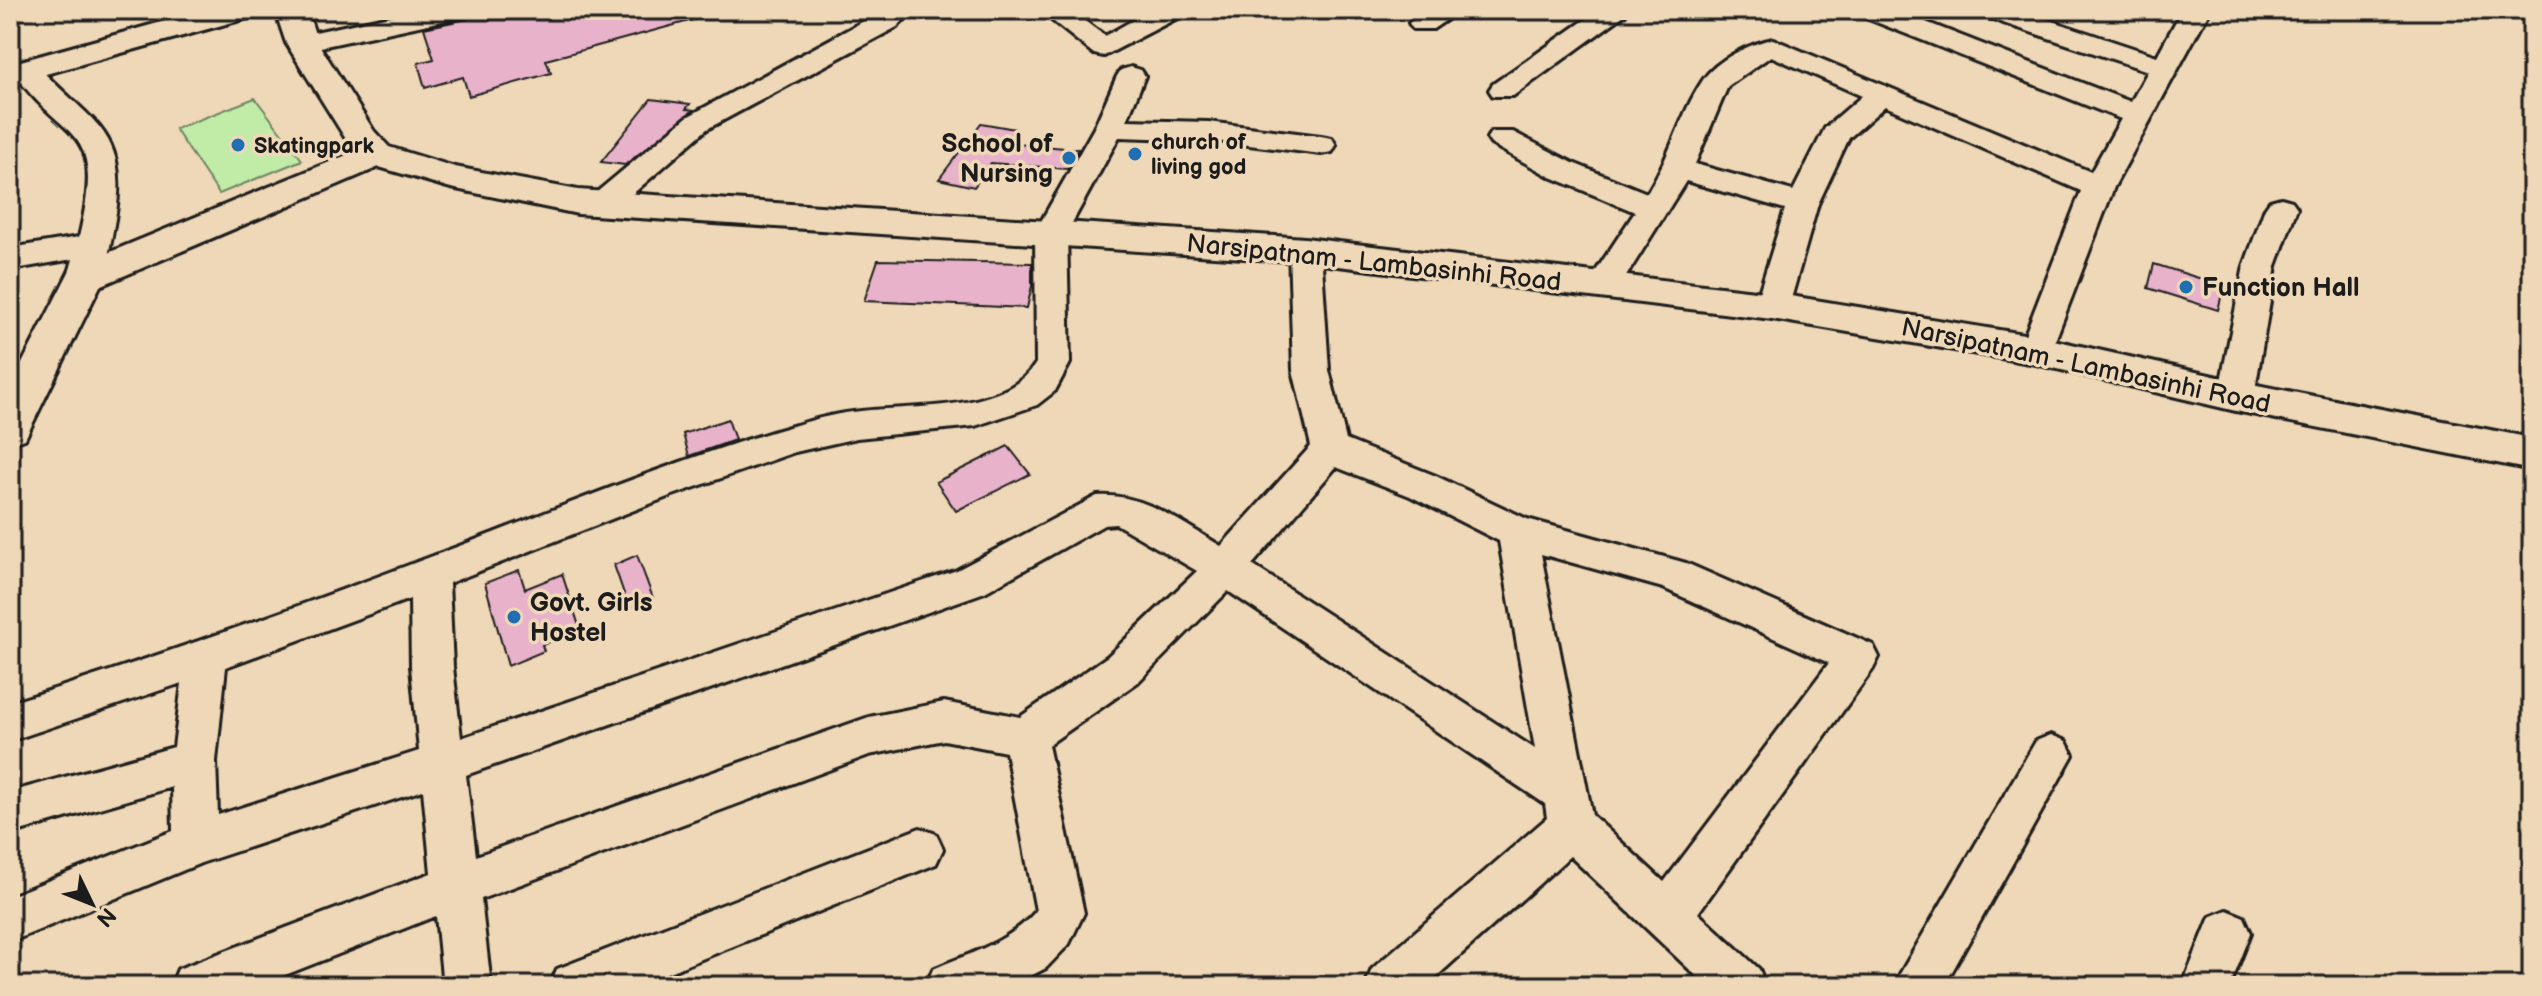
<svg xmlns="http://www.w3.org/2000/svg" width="2542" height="996" font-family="'Balsamiq Sans',sans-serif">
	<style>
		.green { fill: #c1eca8; stroke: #6e8462; stroke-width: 2 }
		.building { fill: #e7b2ca; stroke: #1c1c1c; stroke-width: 2 }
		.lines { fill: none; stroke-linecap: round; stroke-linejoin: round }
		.minor-casing { stroke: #1c1c1c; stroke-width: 6 }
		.major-casing { stroke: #1c1c1c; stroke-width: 6 }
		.minor { fill: #efd8b7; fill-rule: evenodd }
		.major { fill: #efd8b7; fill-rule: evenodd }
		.poi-dot { fill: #1f6fb2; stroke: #efd8b7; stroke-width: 3 }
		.labels { text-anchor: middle; stroke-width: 7; stroke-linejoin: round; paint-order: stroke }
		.far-poi-label { font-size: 22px; font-weight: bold; fill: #1c1c1c; stroke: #efd8b7; text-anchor: start }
		.poi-label { font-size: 26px; font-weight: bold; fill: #1c1c1c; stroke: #efd8b7; text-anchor: start }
		.street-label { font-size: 26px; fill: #1c1c1c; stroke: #efd8b7 }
	</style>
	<rect width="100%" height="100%" fill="#efd8b7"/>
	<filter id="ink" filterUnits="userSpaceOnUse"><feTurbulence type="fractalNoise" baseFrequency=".0125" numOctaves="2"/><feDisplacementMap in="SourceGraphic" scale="16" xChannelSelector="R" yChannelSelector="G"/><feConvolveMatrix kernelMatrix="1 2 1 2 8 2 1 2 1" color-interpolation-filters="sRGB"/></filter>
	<g filter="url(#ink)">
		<path class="green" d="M255,98L302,160L219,194L175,129Z"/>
		<path class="building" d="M473,10H703L704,17L546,60L551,73L469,96L463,77L425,88L418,63L434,59L424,28L467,19Z
			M651,99L690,104L686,109L694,110L625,165L601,162Z
			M981,123L1015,129L1005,143L1079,149L1067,169L991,163L974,187L939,179Z
			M878,260L1032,263V286L1027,308L864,301Z
			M2154,264L2224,286L2218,310L2148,288Z
			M728,419L735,440L689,456L683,434Z
			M1008,446L1030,474L956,511L936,482Z
			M637,555L653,598L629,608L614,565Z
			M519,570L525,589L562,574L580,629L542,645L544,651L508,666L485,583Z"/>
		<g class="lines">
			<g class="minor-casing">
				<path id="minor" d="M418,10H470L466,16L456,18L302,51L292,49L288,43L292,37Z
					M884,10H914L897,27L707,129L613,211L602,214L591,211L586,204L591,197L687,117Z
					M1039,10H1070L1105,36L1151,10H1185L1181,16L1104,56L1094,54Z
					M1427,10H1461L1433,29H1413L1409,23Z
					M1599,10H1631L1513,96H1493L1489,90L1493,84Z
					M1857,10H1895L2131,102L2148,71L1982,16L1978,10H2019L2157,56L2182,10H2210L2114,187L2048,359L2036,362L2024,359L2019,350L2081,191L1885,106L1849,138L1818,204L1789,306L1784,314L1772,318L1760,314L1755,306L1785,209L1686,181L1615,294L1603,297L1591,294L1586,286L1635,212L1551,177L1491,144L1487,138L1491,132H1513L1573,163L1647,193C1670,158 1680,114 1703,80C1716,60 1751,43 1773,39L2091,172L2121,119L1861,16ZM1771,56L1862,96L1825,128L1793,191L1695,164L1728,86Z
					M26,61L36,64C89,123 131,128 115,219C111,241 108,266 97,285L85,288L73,285L68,277L73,259L10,270V248L79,237C107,120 65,147 12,70L16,64Z
					M1131,67L1141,70L1145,76L1127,120L1208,122L1321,136L1332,138L1336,145L1332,152L1321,154L1208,140L1119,137L1067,232L1070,363L1055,391L1037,405L975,426L857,438L795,452L670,496L449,583L453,667L461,738L957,570L1097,496C1143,492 1183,524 1221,546L1311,446L1293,370L1289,250L1294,242L1305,239L1316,242L1321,250L1329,370L1346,440L1436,476L1527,519L1686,563L1873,645L1879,657L1873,669L1698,913L1759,969L1766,986H1707L1570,856L1426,986H1365L1372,969L1547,818L1545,804L1228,591L1138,682L1048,745L1084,913L1069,944L1046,968L1011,986H926L933,969C970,953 1009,943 1036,911L1006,752L944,740L869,755L481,899L491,986H443L436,916L257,986H171L178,969L431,873L423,790L201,863L10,942V896L173,831L172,787L10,834V792L174,747L182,683L10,741V703C152,659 293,609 433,556C553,511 672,460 796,425C818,418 839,413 861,411C912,405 1006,413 1036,363L1035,232L1094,128L1117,76L1121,70ZM1336,467L1410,496L1499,541L1535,749L1252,565ZM1116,524L1197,571L1108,656L1020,717L944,702L869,717L476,856L466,775L985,592L1104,525ZM1541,554L1663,588L1829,663L1664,882L1592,815ZM410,599L411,667L419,751L218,815L216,761L226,667Z
					M2281,198L2292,201L2297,208L2276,266L2254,396L2249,405L2236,409L2223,405L2218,396L2244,266L2265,208L2270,201Z
					M2051,735L2066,741L2073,755L1944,986H1893L2036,741Z
					M920,828L936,834L943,849L936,864L635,986H550L557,969Z
					M2227,910L2244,917L2251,933L2230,986H2182L2210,917Z"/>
			</g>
			<g class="major-casing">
				<path id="major" d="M205,10H256L251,17L10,84V64Z
					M275,10H307L318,43L374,131L389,147L455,167L578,190L1305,238L1772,293L2036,336L2236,381L2532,438V470L2236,411L2036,364L1772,319L1305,262L578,214L451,188L379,167L100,286L25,439L10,444V387L71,268L354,152L286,43Z"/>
			</g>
			<use href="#minor" class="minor"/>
			<use href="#major" class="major"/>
		</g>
	</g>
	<g class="poi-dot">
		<circle cx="238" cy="145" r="8"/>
		<circle cx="1135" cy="154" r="8"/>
		<circle cx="1069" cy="158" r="8"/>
		<circle cx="2186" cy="287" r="8"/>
		<circle cx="514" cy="617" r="8"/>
	</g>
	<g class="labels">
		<g class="far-poi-label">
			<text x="1151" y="149">church of<tspan x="1151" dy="25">living god</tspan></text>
			<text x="254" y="153">Skatingpark</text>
		</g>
		<g class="poi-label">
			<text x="1053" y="152" text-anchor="end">School of<tspan x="1053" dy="30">Nursing</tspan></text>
			<text x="2202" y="296">Function Hall</text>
			<text x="530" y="611">Govt. Girls<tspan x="530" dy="30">Hostel</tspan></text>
		</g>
		<g class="street-label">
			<text transform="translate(1374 262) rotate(6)" y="9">Narsipatnam - Lambasinhi Road</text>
			<text transform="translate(2086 365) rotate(12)" y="9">Narsipatnam - Lambasinhi Road</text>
		</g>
	</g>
	<rect width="2542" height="996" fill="none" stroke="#efd8b7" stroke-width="40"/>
	<rect x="20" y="20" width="2502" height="956" fill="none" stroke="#1c1c1c" stroke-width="3" filter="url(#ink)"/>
	<g transform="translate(92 904) rotate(133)" stroke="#efd8b7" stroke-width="6" paint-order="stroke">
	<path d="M0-6L14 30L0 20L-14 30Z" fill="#1c1c1c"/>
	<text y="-12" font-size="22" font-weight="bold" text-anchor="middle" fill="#1c1c1c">N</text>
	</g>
</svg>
